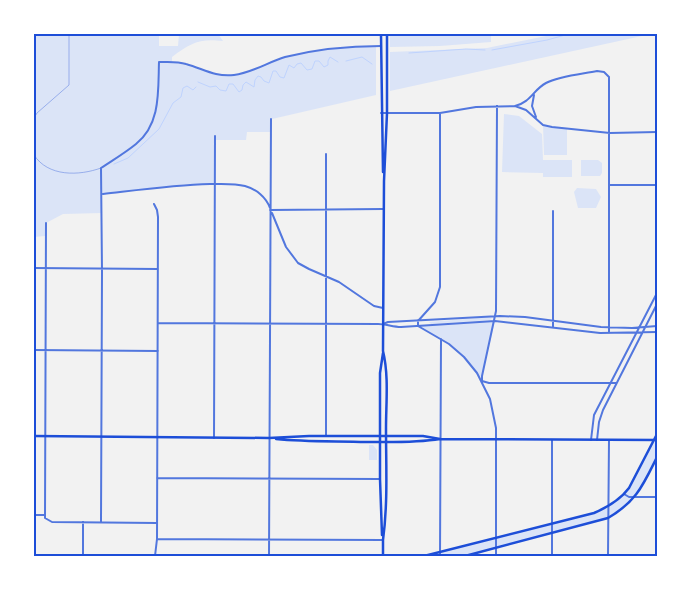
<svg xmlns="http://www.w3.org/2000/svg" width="691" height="590" font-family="'Crimson Pro',serif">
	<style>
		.green { fill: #dbe4f7 }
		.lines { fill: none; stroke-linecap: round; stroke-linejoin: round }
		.stream { stroke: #bfd3fe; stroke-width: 1 }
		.service { stroke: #5277de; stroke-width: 0.5 }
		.minor { stroke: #5277de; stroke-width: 2 }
		.secondary { stroke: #1d4ed8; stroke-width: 2.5 }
		.neatline { fill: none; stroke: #1d4ed8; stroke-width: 2 }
	</style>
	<rect width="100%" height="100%" fill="#f2f2f2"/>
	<path class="green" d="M34,34H159V46H178L179,34H218L223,41C200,38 190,43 172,57V62C192,65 210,76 231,75C250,74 267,62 285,57C315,50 345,48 376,46V95L272,119L271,132H247L246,140H216L215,184H187L102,194V213L63,214L46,223L45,236L34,237Z
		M390,34H491V42L440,46L390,47Z
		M556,34H651L390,91V52L487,48Z
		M504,114L519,116L542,134L543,160H572V177H543V173L502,172Z
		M543,125L567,129V155H544Z
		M581,160H598L602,163V173L600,176H581Z
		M577,188L596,189L601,197L596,208H578L574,192Z
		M490,317L492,318L490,320L431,324L429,322Z
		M495,321L482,376V381L464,357L441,339L418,326Z
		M657,434V457L635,497L608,518L465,556H424L594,513L617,500L629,488Z
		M369,445H373L377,450V460H369Z"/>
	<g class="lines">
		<path class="stream" d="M492,50L547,40L569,34
			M409,53L466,49L485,50
			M346,61L362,57L372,64
			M198,82L210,87L216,86L220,90L226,91L229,84H233L239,92L242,90L243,85L246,82L254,87L255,80L258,76L261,77L264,81L269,83L273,71H276L280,77L284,78L289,65L294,68L297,64L301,63L307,70L312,69L315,61H319L324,67L328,65V61L330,57L338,62
			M114,164L128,158L159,129L173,103L181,97L183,88L187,86L193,90L196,87"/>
		<path class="service" d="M34,118L37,113L69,85V34
			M34,155C48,177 79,176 101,168"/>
		<path class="minor" d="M534,95L532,106L536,117
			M515,106C531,102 533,90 546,83C559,76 582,74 597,71L604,72L609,77V333
			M381,113H440L476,107L515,106L526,110L543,125L552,127L610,133L657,132
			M610,185H657
			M103,194C138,190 174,185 210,184C221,184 234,183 245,186C256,189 266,197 270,208
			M154,204L157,210L158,217L157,539L155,556
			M270,210L383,209
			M272,213L286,247L298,263L309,269L339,282L374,306L383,308
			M46,223L45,518L52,522L157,523
			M34,268L158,269
			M158,323L378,324C386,324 393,327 401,327L495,321L600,333L657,332
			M383,324L388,322L500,316L525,317L601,327L632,328L657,326
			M418,326L449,344L464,357L477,373L490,399L496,428V556
			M418,326V321L435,302L440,287V114
			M553,327V211
			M34,350L158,351
			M482,381V376L496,311L497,106
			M482,381L489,383H616
			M326,436V154
			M214,438L215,136
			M591,440L594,415L657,293
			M597,440L599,422L603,410L657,304
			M157,478L380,479
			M624,494L629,497H657
			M34,515H44
			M101,522L102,272L101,168C113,160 125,153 136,144C161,124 158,91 159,62C167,62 177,61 186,64C204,69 214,77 234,75C252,73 268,62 285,57C317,49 348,46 381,46
			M157,539L382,540
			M83,556V522
			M269,556L271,119
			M440,556L441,339
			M552,556V440
			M608,556L609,440"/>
		<path class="secondary" d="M381,34L383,172
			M34,436L269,438L309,436H423L440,439
			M276,439C306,442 336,441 366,442C391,442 415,443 440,439L657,440
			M382,535L380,479V373L383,353
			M383,540C388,503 386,466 386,428C386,403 389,376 383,351L384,181L387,113V34
			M383,540V556
			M424,556L594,513C608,507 620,500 629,488L657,434
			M465,556L608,518C637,501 643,485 657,457"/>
	</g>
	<rect width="691" height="590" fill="none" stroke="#ffffff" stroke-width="70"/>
	<rect x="35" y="35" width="621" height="520" class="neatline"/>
</svg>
